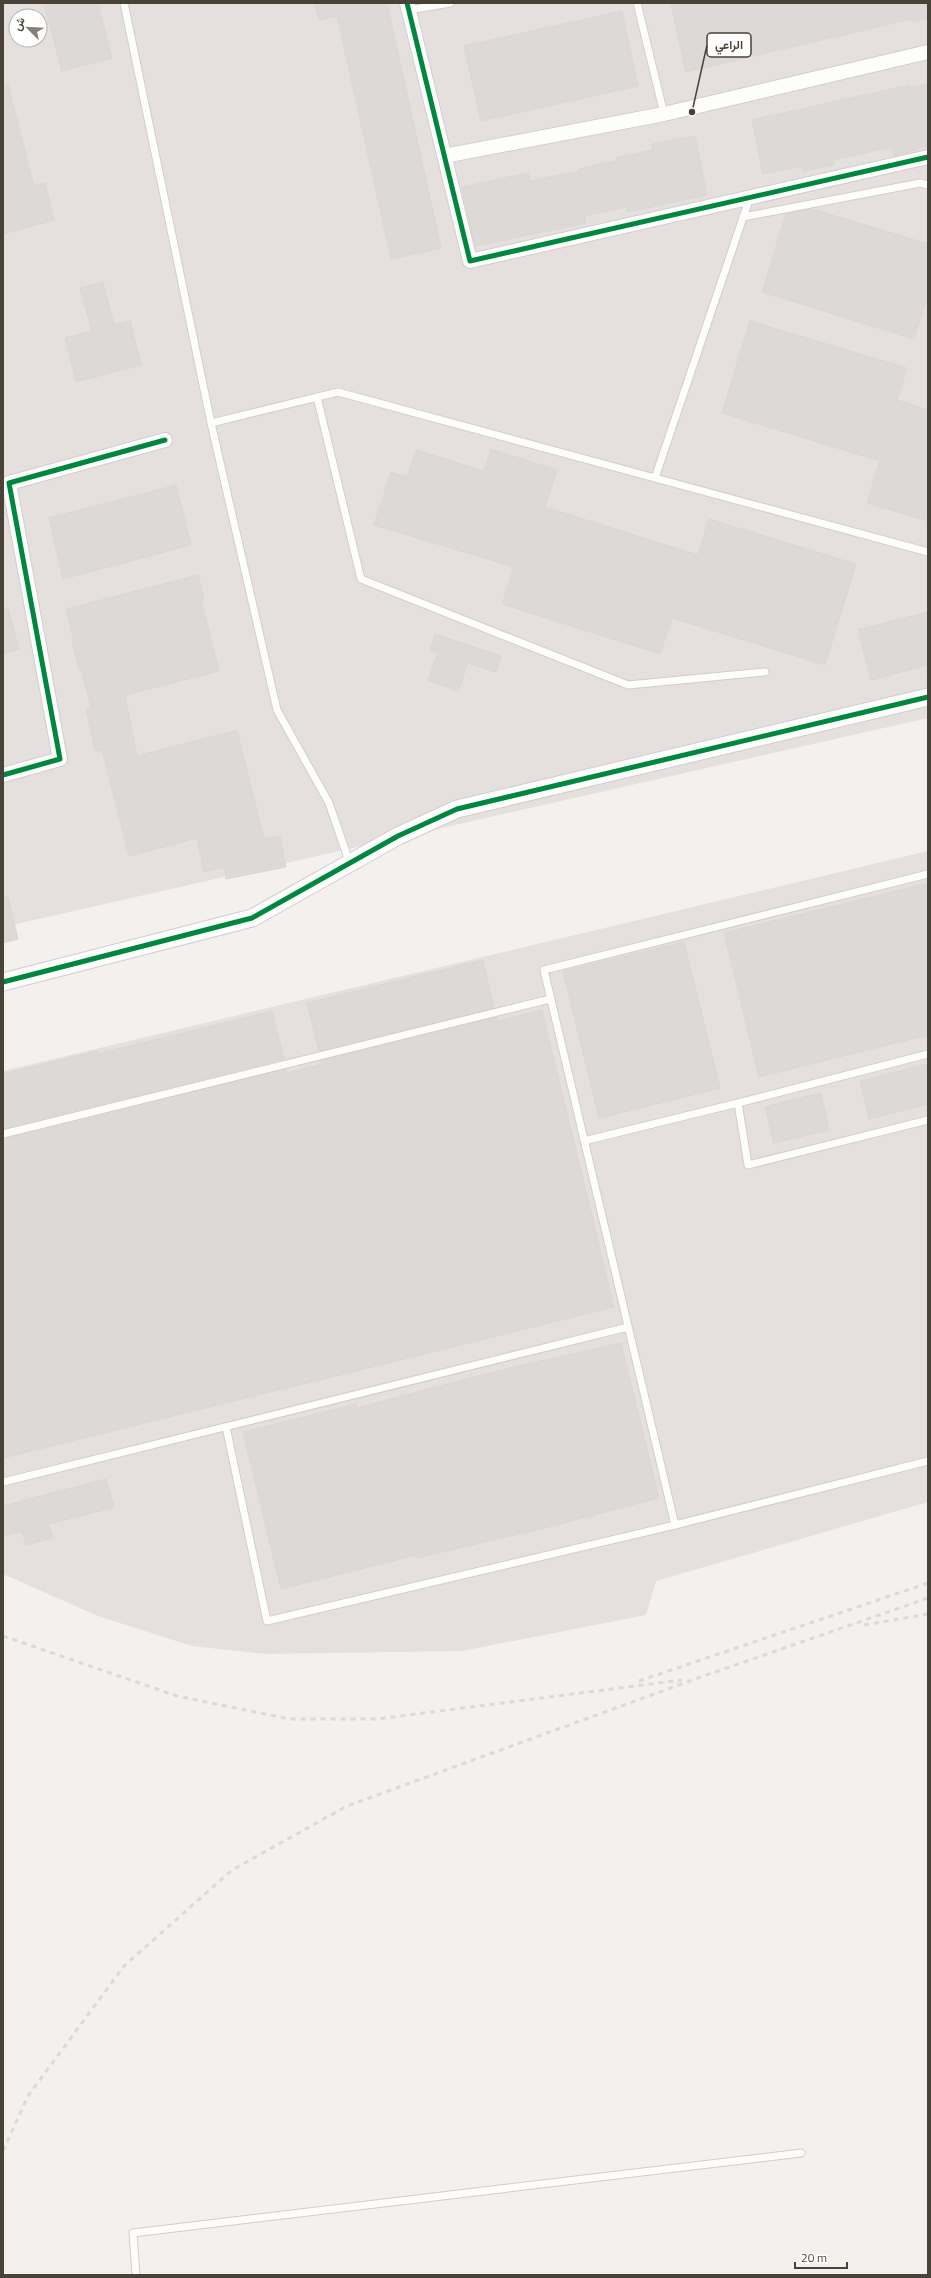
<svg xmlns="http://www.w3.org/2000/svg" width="931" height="2278" font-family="'Titillium Web',Vazirmatn,sans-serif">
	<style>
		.industrial { fill: #e5e0dd; fill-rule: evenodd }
		.building { fill: #dcd9d6; stroke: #dbd7d3 }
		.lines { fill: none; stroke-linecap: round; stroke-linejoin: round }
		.service-casing { stroke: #d1cecb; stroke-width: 9 }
		.minor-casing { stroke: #d1cecb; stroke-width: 16 }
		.tertiary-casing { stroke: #d1cecb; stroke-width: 19 }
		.service { stroke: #fdfdfc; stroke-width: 7 }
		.minor { stroke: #fdfdfc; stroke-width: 14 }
		.tertiary { stroke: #fdfdfc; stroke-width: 17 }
		.rail { stroke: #dadad9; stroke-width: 3; stroke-dasharray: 5 5; stroke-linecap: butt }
		.cycleway-casing { stroke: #fff; stroke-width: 8 }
		.cycleway { stroke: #00873e; stroke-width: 5 }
		.leader { fill: none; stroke: #494239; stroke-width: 1.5 }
		.callout-dot { fill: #494239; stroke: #fff; stroke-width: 1.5 }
		.callout { fill: #fff; stroke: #494239; stroke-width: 1.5 }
		.callout-label { font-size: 12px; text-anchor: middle; font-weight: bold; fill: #494239 }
	</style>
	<rect width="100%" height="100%" fill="#f3f0ed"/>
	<path class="industrial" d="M3,3H928V718L3,927ZM16,16H40V40H16Z
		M928,851V1502L656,1581L646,1615L462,1651L265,1654L192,1646L98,1616L3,1574V1071Z"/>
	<path class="building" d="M44,3H98L112,58L62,71Z
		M315,3H387L441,248L391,259L337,16L319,20Z
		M671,3H928V18L912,22L911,19L686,72Z
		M622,11L638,86L481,121L464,46Z
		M928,84V146L894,156L892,147L833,160L834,165L804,171L803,166L763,174L752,120L909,85V88Z
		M8,85L34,186L45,183L54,220L3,234V86Z
		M695,136L707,195L627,212L626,207L584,216L586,223L475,246L462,187L528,173L530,181L579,171V169L616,161V158L653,150L652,144Z
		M812,209L928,244V295L914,339L762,292L786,214Z
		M103,282L114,325L130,321L141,365L76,382L65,338L92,331L80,288Z
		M750,321L907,368L897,400L928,410V521L867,503L880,461L722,413Z
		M491,449L557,470L545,507L698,555L709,519L856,564L825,665L672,618L660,654L502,604L514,567L374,525L391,472L407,477L416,450L484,471Z
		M176,485L191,545L63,579L49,518Z
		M198,575L204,599H201L219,671L125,695L137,756L237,730L264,839L280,836L286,867L226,879L224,867L204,872L197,838L129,856L102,750L95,751L86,708L91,707L81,668L79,669L72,643L74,642L66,609Z
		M3,608H8L19,649L3,653Z
		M928,612V665L871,680L858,630Z
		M435,634L501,656L496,672L468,663L458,691L428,680L438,653L430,650Z
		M928,883V1035L759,1077L724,933Z
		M8,897L18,939L3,943V898Z
		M684,942L720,1088L599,1118L563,971Z
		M483,960L494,1008L319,1051L307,1003Z
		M542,1010L614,1307L3,1458V1139L286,1069L287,1073L322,1064L321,1061L497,1017L498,1021Z
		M272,1011L284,1059L3,1129V1074L97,1051V1054Z
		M928,1064V1104L869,1119L860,1081Z
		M821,1093L829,1130L774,1143L765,1107Z
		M621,1343L659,1498L544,1528L417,1558L416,1555L281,1589L243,1432L356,1404L357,1408L497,1371Z
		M106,1479L114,1507L49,1524L53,1538L26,1545L22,1531L3,1536V1506Z"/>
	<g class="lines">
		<g class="service-casing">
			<path id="service" d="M124,3L211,423L277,710L329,803L350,864
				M637,3L664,114
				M409,10L450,3
				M743,217L920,183L928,185
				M317,397L361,579L628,685L765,672
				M211,423L338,392L928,552
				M655,478L750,197
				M928,1054L738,1103L748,1165L928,1120
				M3,1134L550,999
				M584,1141L738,1103
				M226,1427L267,1621L675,1525L928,1461
				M3,1482L628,1327
				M675,1525L544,970L928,874
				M136,2275L133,2233L801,2153"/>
		</g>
		<g class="minor-casing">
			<path id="minor" d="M407,3L470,261L928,157
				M444,156L664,114L928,52
				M3,775L60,759L9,483L165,440"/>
		</g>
		<g class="tertiary-casing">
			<path id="tertiary" d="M3,982L252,918L398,836L457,809L928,697"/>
		</g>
		<use href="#service" class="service"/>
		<use href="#minor" class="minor"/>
		<use href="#tertiary" class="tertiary"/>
		<path class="rail" d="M864,1625L928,1614
			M3,1636L177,1696L289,1719H377L682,1680
			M639,1681L928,1583
			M3,2151L28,2096L124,1966L232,1870L347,1806L698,1678L928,1598"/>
		<g class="cycleway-casing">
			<path id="cycleway" d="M407,3L470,261L928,157
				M3,775L60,759L9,483L165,440
				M3,982L252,918L398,836L457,809L928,697"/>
		</g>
		<use href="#cycleway" class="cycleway"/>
	</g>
	<path class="leader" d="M692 112L707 45"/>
	<circle class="callout-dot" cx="692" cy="112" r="4"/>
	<rect class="callout" x="707" y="33" width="44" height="24" rx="4"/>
	<g class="callout-label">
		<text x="729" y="49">الراعي</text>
	</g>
	<rect width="931" height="2278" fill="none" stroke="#494239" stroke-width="8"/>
	<g transform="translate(28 28) rotate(294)"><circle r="19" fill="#ffffff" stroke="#b6b3b0"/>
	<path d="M0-3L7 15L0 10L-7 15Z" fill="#847f78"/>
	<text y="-6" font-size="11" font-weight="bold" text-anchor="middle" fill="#494239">ش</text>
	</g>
	<path d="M795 2262v6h52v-6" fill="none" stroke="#494239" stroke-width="2"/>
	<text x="801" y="2262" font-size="12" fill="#494239" stroke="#ffffff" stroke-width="3" paint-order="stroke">20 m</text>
</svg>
